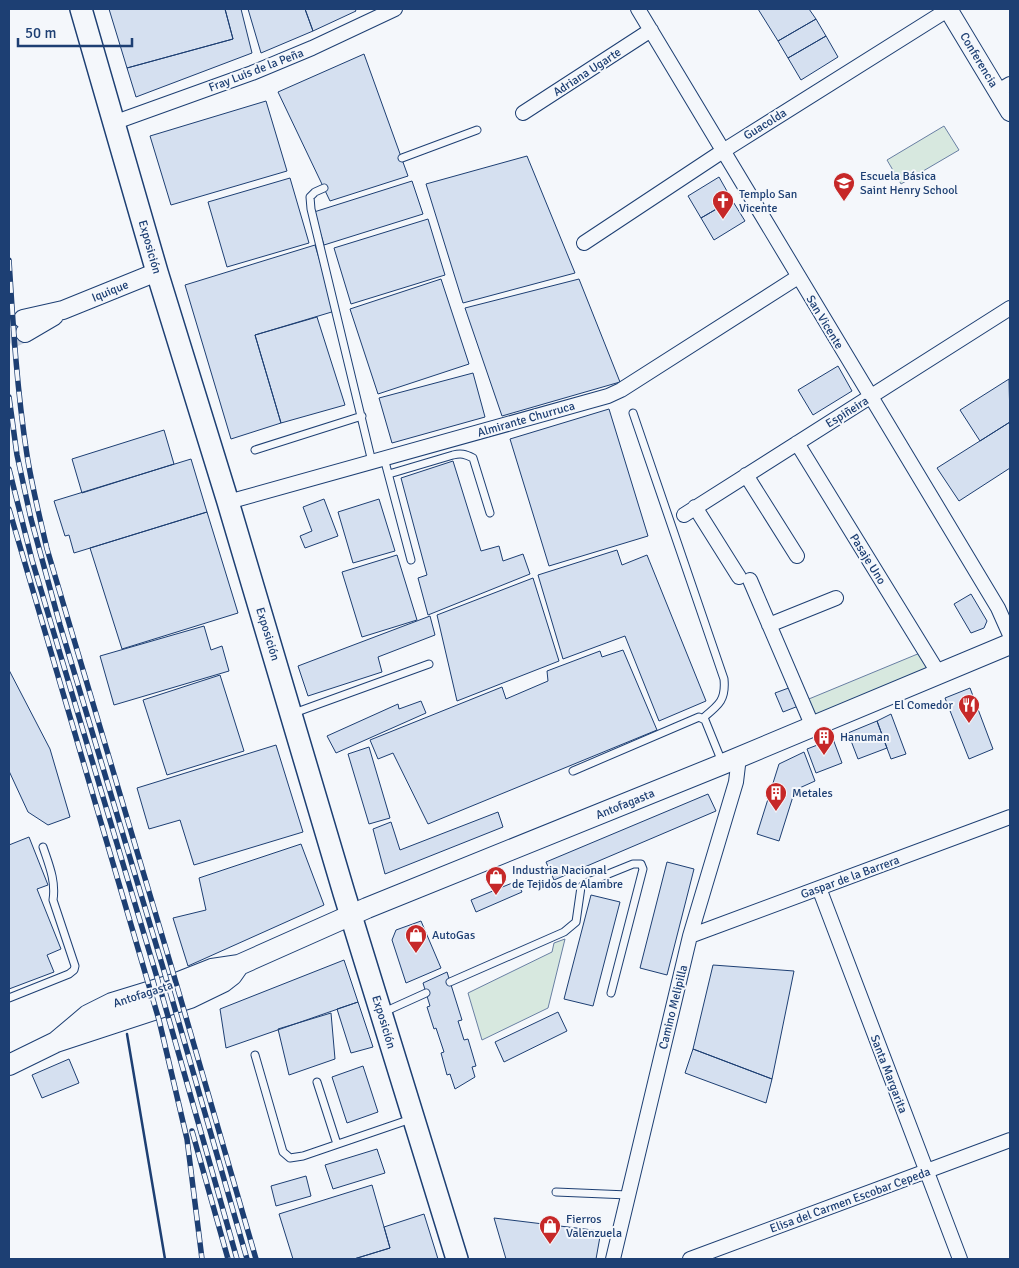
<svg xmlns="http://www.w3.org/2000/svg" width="1019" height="1268" font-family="Signika,sans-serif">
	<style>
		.green { fill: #d7e8df; stroke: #687fa3 }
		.building { fill: #d5e0f0; stroke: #1d3f73 }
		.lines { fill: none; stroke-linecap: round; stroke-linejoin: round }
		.tertiary-tunnel { stroke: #c9d2e0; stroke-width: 18; stroke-dasharray: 18 9; stroke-linecap: butt }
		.service-casing { stroke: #1d3f73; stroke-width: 9 }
		.minor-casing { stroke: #1d3f73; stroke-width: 16 }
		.tertiary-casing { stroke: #1d3f73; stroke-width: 20 }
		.secondary-casing { stroke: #1d3f73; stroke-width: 22 }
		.primary-casing { stroke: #1d3f73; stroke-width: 24 }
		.service { stroke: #f4f7fb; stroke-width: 7 }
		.minor { stroke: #f4f7fb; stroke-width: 14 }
		.tertiary { stroke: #f4f7fb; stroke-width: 18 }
		.secondary { stroke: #f4f7fb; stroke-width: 20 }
		.primary { stroke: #f4f7fb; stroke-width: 21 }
		.rail-casing { stroke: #1d3f73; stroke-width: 5.5 }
		.rail { stroke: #f4f7fb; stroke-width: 4; stroke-dasharray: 11; stroke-linecap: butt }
		.wall { stroke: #1d3f73; stroke-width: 2.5 }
		.labels { text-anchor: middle; stroke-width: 4; stroke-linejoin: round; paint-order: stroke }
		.street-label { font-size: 12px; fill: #1d3f73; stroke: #f4f7fb }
		.poi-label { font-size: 12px; fill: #1d3f73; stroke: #f4f7fb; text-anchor: start }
	</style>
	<rect width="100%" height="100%" fill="#f4f7fb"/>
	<path class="green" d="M944,126L959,150L901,184L887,160Z
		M920,653L930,668L811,718L804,701Z
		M565,939L548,1008L482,1040L468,993L552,952L554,943Z"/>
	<path class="building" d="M109,9H225L233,39L127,68Z
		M225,9H241L252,53L136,97L127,68L233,39Z
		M248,9H305L313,31L261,53Z
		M305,9H355L356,11L313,31Z
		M758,9H809L816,19L778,41Z
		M816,19L826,36L788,58L778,41Z
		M826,36L838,57L801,80L788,58Z
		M364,54L408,176L330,201L278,92Z
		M266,101L287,171L171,205L150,136Z
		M527,156L575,273L463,303L426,184Z
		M719,177L732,200L701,218L688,196Z
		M290,178L309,243L227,267L208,202Z
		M412,181L423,214L324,245L314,212Z
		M732,200L745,221L714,240L701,218Z
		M428,219L445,275L351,304L334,248Z
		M315,245L335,311L255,335L281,423L231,439L185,285Z
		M441,279L469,364L378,394L350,309Z
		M579,279L620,382L502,416L465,308Z
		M317,317L345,405L281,423L255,335Z
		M838,366L852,391L813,415L798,390Z
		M473,373L485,417L392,443L379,398Z
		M1009,379L1010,422L980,441L960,410Z
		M609,409L648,536L549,566L510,439Z
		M1010,422V468L959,501L937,468Z
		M164,430L174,464L82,493L72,459Z
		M191,459L207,512L74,553L69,535L65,536L54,501Z
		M453,461L481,551L499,546L503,561L523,554L530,574L428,615L418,578L427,575L401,478Z
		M324,499L338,536L305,548L300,536L312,531L303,507Z
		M379,499L395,551L353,563L338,512Z
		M207,512L238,613L122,649L90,548Z
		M617,550L622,565L647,555L706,701L659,721L625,636L563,659L538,575Z
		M397,555L417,620L362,637L342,572Z
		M533,578L559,661L457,701L437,615Z
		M971,594L987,621L984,628L971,633L954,604Z
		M430,616L435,635L378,657L382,672L308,696L298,666Z
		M204,626L211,650L222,646L229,671L114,705L100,656Z
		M623,650L657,730L428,824L393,753L378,759L370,740L502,687L506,699L548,681L547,671L600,651L602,657Z
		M9,670L50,749L70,817L48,825L28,812L9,771Z
		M220,675L244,751L167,775L143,700Z
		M794,686L801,705L783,712L775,693Z
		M970,688L993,749L969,759L945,698Z
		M421,701L426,713L336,753L327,736L398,704L399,709Z
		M891,714L906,754L891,759L877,721Z
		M877,721L887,748L858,759L848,733Z
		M833,739L842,763L816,773L807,749Z
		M276,745L303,832L194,865L180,820L149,829L137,788Z
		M369,747L390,818L369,824L348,754Z
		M804,752L815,781L795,790L779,841L757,834L779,764Z
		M708,794L716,811L554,880L546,862Z
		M498,812L503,827L385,874L373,829L391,822L400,850Z
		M29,837L48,885L37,889L61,949L47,955L54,972L9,989V845Z
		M301,844L324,905L188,966L173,918L206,910L199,878Z
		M667,862L694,869L667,975L640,968Z
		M517,881L522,892L476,912L471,900Z
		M591,895L620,902L593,1006L564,999Z
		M421,921L441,968L406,983L392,940L396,930Z
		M344,960L358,1002L226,1048L220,1009Z
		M713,965L794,971L772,1079L693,1049Z
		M447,972L462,1020L458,1021L464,1040L468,1039L476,1066L472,1067L475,1077L455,1089L450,1074L447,1075L441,1053L444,1052L436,1028L434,1029L427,1007L430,1006L423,983Z
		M358,1002L373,1047L351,1053L337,1009Z
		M558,1012L567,1031L504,1062L495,1042Z
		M331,1013L335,1059L289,1075L278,1029Z
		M693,1049L772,1079L766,1103L685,1073Z
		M69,1059L79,1083L42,1098L32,1075Z
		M363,1066L378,1112L347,1123L332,1077Z
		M377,1149L385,1173L333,1189L325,1165Z
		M306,1176L311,1196L276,1206L271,1186Z
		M372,1185L390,1248L354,1259H293L279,1214Z
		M424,1214L438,1259H354L390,1248L384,1227Z
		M494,1218L601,1231L596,1259H506Z"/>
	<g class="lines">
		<path class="tertiary-tunnel" d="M9,324L23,319
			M9,340L25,333"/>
		<g class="service-casing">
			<path id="service" d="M402,158L477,130
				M324,188L315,192L310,197L311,209L372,462
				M633,413L724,679C726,700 719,705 703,718
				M255,450L362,416
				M384,458L411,560
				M389,474L453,455C461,453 465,454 473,458L490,513
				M294,713L429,664
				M573,771L699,717L705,720L722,762
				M450,982L564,932L576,922L581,887L586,883L633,864H641L643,869L611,993
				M9,998L69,974L74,970L75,966L53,900C56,881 49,865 43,847
				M384,1012L426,993
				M255,1055L283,1152L290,1158L303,1156L411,1119
				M317,1082L337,1144
				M556,1192L628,1195"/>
		</g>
		<g class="minor-casing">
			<path id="minor" d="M638,9L998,608L1010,635
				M998,91L1010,84
				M523,113L651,30
				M113,123L252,73L312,48L395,9
				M584,243L723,151L949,9
				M797,443L939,674
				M746,475L797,556
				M228,502L608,396L621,390L798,277
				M695,507L739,577
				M684,515L1010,308
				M750,580L813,727
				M769,625L836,598
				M819,888L960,1259
				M690,936L1010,817
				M613,1259L690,936L736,782L739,757
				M690,1259L1010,1140"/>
		</g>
		<g class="tertiary-casing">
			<path id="tertiary" d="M948,9L1010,112
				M23,319L63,310L157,272
				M25,333L54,316"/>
		</g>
		<g class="secondary-casing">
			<path id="secondary" d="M56,1042L88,1015L112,1003L174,984L212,969L239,965L367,908L723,764L1010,644
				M9,1065L56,1042L190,998L223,982L232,975L239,965"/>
		</g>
		<g class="primary-casing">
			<path id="primary" d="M81,9L157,272L228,502L344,893L457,1259"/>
		</g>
		<use href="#service" class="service"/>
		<use href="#minor" class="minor"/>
		<use href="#tertiary" class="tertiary"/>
		<use href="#secondary" class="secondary"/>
		<use href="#primary" class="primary"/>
		<g class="rail-casing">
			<path id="rail" d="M9,260C13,325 17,391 27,455C32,487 40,518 47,549L172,969L256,1259
				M9,397L17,455L31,519L60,625L164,971L247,1259
				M9,469L32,560L156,974L237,1259
				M9,509L159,1020L187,1139L202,1259
				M192,1131L228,1259"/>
		</g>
		<use href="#rail" class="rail"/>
		<path class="wall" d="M127,1034L165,1259"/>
	</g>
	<defs>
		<g id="school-pin" transform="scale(1.125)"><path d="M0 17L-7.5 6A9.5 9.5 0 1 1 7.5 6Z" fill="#c62828" stroke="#f4f7fb"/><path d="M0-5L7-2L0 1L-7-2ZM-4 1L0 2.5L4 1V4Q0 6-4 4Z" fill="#fff"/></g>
		<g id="church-pin" transform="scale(1.125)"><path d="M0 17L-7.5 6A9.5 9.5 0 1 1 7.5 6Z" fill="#c62828" stroke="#f4f7fb"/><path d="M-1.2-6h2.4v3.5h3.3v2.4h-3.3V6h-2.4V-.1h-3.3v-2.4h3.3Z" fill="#fff"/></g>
		<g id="restaurant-pin" transform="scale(1.125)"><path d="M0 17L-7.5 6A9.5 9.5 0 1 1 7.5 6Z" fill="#c62828" stroke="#f4f7fb"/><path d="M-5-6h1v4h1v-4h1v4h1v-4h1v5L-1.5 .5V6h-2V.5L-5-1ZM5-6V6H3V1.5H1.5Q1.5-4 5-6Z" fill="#fff"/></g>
		<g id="building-pin" transform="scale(1.125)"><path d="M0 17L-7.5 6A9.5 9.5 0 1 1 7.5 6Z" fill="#c62828" stroke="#f4f7fb"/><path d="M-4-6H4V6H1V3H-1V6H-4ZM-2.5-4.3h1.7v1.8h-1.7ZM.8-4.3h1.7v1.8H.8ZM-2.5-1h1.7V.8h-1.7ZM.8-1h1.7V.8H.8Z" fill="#fff"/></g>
		<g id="shop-pin" transform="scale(1.125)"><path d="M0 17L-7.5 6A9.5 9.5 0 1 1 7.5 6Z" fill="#c62828" stroke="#f4f7fb"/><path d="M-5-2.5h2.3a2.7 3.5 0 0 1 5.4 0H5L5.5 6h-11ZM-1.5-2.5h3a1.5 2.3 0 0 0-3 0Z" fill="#fff"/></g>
	</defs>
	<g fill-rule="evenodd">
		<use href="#school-pin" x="844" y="183"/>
		<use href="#church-pin" x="723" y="201"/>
		<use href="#restaurant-pin" x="969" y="705"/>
		<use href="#building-pin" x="824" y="737"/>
		<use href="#building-pin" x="776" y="793"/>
		<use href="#shop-pin" x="496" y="877"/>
		<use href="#shop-pin" x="416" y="935"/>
		<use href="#shop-pin" x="550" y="1226"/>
	</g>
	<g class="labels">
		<g class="street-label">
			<text transform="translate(979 60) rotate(59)" y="4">Conferencia</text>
			<text transform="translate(256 70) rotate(-21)" y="4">Fray Luis de la Peña</text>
			<text transform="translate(587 72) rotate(-33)" y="4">Adriana Ugarte</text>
			<text transform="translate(765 124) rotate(-32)" y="4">Guacolda</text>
			<text transform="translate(150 247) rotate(74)" y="4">Exposición</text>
			<text transform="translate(110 291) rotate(-22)" y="4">Iquique</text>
			<text transform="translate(825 322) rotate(59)" y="4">San Vicente</text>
			<text transform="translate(847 412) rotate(-32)" y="4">Espiñeira</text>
			<text transform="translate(526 419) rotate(-16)" y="4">Almirante Churruca</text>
			<text transform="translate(868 559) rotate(58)" y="4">Pasaje Uno</text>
			<text transform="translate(268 634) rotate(73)" y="4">Exposición</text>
			<text transform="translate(625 804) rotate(-22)" y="4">Antofagasta</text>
			<text transform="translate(850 877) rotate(-20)" y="4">Gaspar de la Barrera</text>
			<text transform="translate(143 994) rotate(-18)" y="4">Antofagasta</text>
			<text transform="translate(673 1007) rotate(-76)" y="4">Camino Melipilla</text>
			<text transform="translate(384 1022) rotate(73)" y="4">Exposición</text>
			<text transform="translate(889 1074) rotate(69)" y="4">Santa Margarita</text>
			<text transform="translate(850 1200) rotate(-20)" y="4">Elisa del Carmen Escobar Cepeda</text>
		</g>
		<g class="poi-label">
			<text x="860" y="180">Escuela Básica<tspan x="860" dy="14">Saint Henry School</tspan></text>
			<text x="739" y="198">Templo San<tspan x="739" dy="14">Vicente</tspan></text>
			<text x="953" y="709" text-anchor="end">El Comedor</text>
			<text x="840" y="741">Hanuman</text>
			<text x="792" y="797">Metales</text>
			<text x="512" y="874">Industria Nacional<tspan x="512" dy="14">de Tejidos de Alambre</tspan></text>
			<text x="432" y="939">AutoGas</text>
			<text x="566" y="1223">Fierros<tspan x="566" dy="14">Valenzuela</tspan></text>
		</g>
	</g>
	<rect width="1019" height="1268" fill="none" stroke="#1d3f73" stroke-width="20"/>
	<path d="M18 38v8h114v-8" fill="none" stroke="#1d3f73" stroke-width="2.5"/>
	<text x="25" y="38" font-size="15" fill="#1d3f73" stroke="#f4f7fb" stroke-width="4" paint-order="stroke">50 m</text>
</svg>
